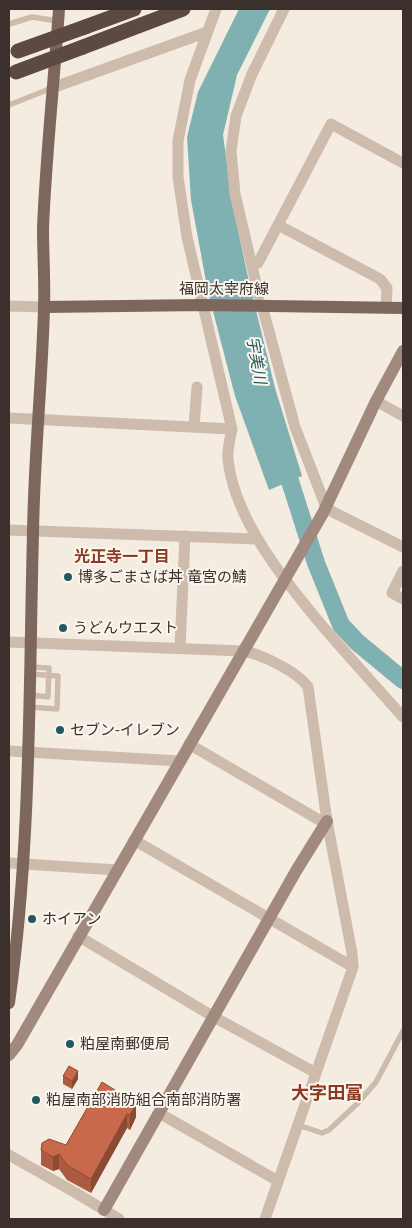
<svg xmlns="http://www.w3.org/2000/svg" width="412" height="1228" font-family="'Open Sans','Noto Sans JP',sans-serif">
	<style>
		.water { fill: #7fb0b2 }
		.lines { fill: none; stroke-linecap: round; stroke-linejoin: round }
		.river { stroke: #7fb0b2; stroke-width: 18 }
		.lane { stroke: #cdbbac; stroke-width: 5.5 }
		.street { stroke: #cdbbac; stroke-width: 11 }
		.secondary { stroke: #a18a7d; stroke-width: 12 }
		.primary { stroke: #7d675c; stroke-width: 12 }
		.highway { stroke: #5c4a42; stroke-width: 15 }
		.highway-bridge { stroke: #5c4a42; stroke-width: 15 }
		.wall { fill: #ac5a40 }
		.shaded-wall { fill: #8c4a34 }
		.building { fill: #c8694b; stroke: #8c4a34 }
		.poi-dot { fill: #1f5a5e; stroke: #fbf5ee; stroke-width: 2 }
		.labels { text-anchor: middle; stroke-width: 4; stroke-linejoin: round; paint-order: stroke }
		.street-label { font-size: 15px; fill: #3b302b; stroke: #fbf5ee }
		.poi-label { font-size: 15px; fill: #3b302b; stroke: #fbf5ee; text-anchor: start }
		.water-label { font-size: 16px; font-style: italic; fill: #1f5a5e; stroke: #fbf5ee }
		.neighbourhood-label { font-size: 16px; font-weight: bold; fill: #8c3b22; stroke: #fbf5ee }
		.quarter-label { font-size: 18px; font-weight: bold; fill: #8c3b22; stroke: #fbf5ee }
	</style>
	<rect width="100%" height="100%" fill="#f4ebe1"/>
	<path class="water" d="M239,9H270L237,75L223,135L233,207L248,277L275,388L302,476L269,490L235,396L208,292L191,200L187,137L198,92Z"/>
	<g class="lines">
		<path class="river" d="M283,459L316,563L341,625L357,642L403,680"/>
		<path class="lane" d="M9,24L32,17L58,21
			M9,105L52,88
			M30,695L48,697L49,668L31,667
			M29,707L57,709L58,676L30,674
			M298,1125L322,1133L329,1130L358,1103L376,1082L403,1031"/>
		<path class="street" d="M216,9L190,80L178,141V177L187,237L232,429C230,439 227,449 228,459C234,520 287,584 325,629C351,659 377,688 403,717
			M52,88L207,32
			M278,225L380,279L387,288L386,308
			M258,263L331,124L403,163
			M259,296L235,194L231,151L236,116L252,74L284,9
			M9,306L44,307
			M264,313L295,427L326,507L333,512L403,547
			M376,401L403,416
			M9,418L232,429
			M194,427L197,387
			M9,530L258,539
			M403,571L392,593L403,599
			M9,642L243,651C261,654 298,672 308,687L327,821L352,953L353,967L265,1219
			M180,648L185,536
			M189,744L326,824
			M9,751L180,761
			M134,840L353,967
			M9,863L117,870
			M78,936L214,1017L316,1073
			M159,1113L278,1181
			M9,1155L76,1193L119,1219"/>
		<path class="secondary" d="M9,1055L17,1045L323,513L376,401L403,351
			M104,1210L296,871L327,821"/>
		<path class="primary" d="M44,307L203,305L403,308
			M9,1003C31,848 29,690 33,533C34,458 42,383 44,308C45,282 43,255 43,228C46,155 54,82 59,9"/>
		<path class="highway" d="M85,27L134,9
			M83,47L183,9"/>
		<path class="highway-bridge" d="M18,51L85,27
			M16,72L83,47"/>
	</g>
	<path class="wall" d="M63,1076L78,1079L72,1089L63,1084Z
		M102,1082L136,1117L130,1130L127,1128L91,1193L67,1180L59,1169L53,1171L41,1165V1150L66,1145Z"/>
	<path class="shaded-wall" d="M78,1071V1079L72,1089V1081Z
		M136,1103V1117L130,1130V1115Z
		M127,1114V1128L91,1193V1179Z
		M59,1154V1169L53,1171V1157Z"/>
	<path class="building" d="M69,1066L78,1071L72,1081L63,1076Z
		M102,1082L136,1103L130,1115L127,1114L91,1179L67,1165L59,1154L53,1157L41,1150L42,1143L49,1139L66,1145Z"/>
	<g class="poi-dot">
		<circle cx="68" cy="577" r="5"/>
		<circle cx="63" cy="628" r="5"/>
		<circle cx="60" cy="730" r="5"/>
		<circle cx="32" cy="919" r="5"/>
		<circle cx="70" cy="1044" r="5"/>
		<circle cx="36" cy="1100" r="5"/>
	</g>
	<g class="labels">
		<g class="street-label">
			<text x="224" y="294">福岡太宰府線</text>
		</g>
		<g class="poi-label">
			<text x="78" y="582">博多ごまさば丼 竜宮の鯖</text>
			<text x="73" y="633">うどんウエスト</text>
			<text x="70" y="735">セブン-イレブン</text>
			<text x="42" y="924">ホイアン</text>
			<text x="80" y="1049">粕屋南郵便局</text>
			<text x="46" y="1105">粕屋南部消防組合南部消防署</text>
		</g>
		<g class="water-label">
			<text transform="translate(257 360) rotate(80)" y="6">宇美川</text>
		</g>
		<g class="neighbourhood-label">
			<text x="122" y="562">光正寺一丁目</text>
		</g>
		<g class="quarter-label">
			<text x="327" y="1099">大字田富</text>
		</g>
	</g>
	<rect width="412" height="1228" fill="none" stroke="#3b302b" stroke-width="20"/>
</svg>
